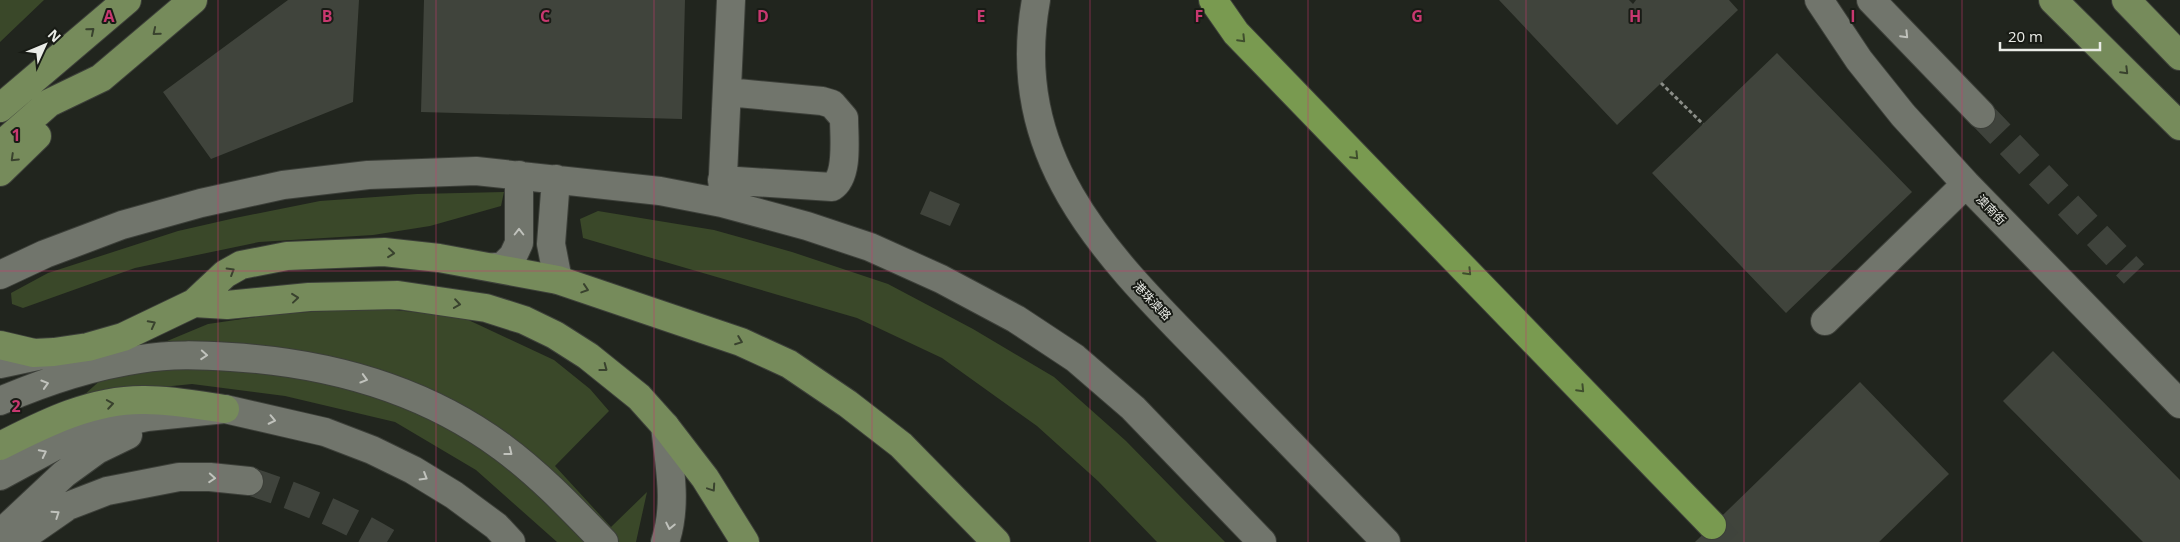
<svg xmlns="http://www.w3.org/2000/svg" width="2180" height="542" font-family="'Open Sans','Noto Sans SC',sans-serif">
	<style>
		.grass { fill: #3a4829 }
		.building { fill: #40443c }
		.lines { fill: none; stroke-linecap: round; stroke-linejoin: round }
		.minor-tunnel { stroke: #3f433c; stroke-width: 28; stroke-dasharray: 28 14; stroke-linecap: butt }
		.highway-tunnel { stroke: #3f433c; stroke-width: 28; stroke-dasharray: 28 14; stroke-linecap: butt }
		.minor-casing { stroke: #3c3f39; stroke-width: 30 }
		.major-casing { stroke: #3c3f39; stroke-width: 30 }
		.highway-casing { stroke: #3c3f39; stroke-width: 30 }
		.path { stroke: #8a8d87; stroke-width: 3; stroke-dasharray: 4 2.5; stroke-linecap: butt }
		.minor { stroke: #71756c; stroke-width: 28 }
		.major { stroke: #768b5b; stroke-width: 28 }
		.highway { stroke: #799a50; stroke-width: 28 }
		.oneway { stroke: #39422e }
		.oneway2 { stroke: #c0c2bc }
		.oneway3 { stroke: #3f4e2d }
		.grid { fill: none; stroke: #c83870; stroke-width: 1; stroke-opacity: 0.55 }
		.labels { text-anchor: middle; stroke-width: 4; stroke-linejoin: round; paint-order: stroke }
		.street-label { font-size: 12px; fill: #eaece7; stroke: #181b15 }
		.grid-label { font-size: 16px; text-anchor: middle; font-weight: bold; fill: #c83870; stroke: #181b15; stroke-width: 4; stroke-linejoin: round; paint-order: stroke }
	</style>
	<rect width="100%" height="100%" fill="#21251e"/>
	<path class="grass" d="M0,0H44L0,42Z
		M504,192L501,206L430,226L373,235L259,242L135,268L23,308L12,304L11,293L48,273L178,231L235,218L320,201L417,194Z
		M598,211L714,230L792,252L888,284L973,329L1054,377L1126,441L1225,542H1157L1098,481L1037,426L942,358L857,318L583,238L580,219Z
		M375,308L462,317L554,360L590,389L609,411L555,466L611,527L647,492L636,542H557L476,470L395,422L285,396L192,384L84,395L124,359L208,324L276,314Z"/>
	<path class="building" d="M288,0H359L353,102L211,159L163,92Z
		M424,0H685L682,119L421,112Z
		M1499,0H1629L1633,4L1636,0H1729L1738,10L1617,125Z
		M1777,53L1912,192L1786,313L1652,173Z
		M930,191L960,204L950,226L920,214Z
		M2053,351L2180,480V542H2143L2003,401Z
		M1860,382L1949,474L1879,542H1695Z"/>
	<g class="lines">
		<path class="minor-tunnel" d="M1981,114L2134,274
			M249,481C298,497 344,516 387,542"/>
		<path class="highway-tunnel" d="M1712,525L1728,542"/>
		<g class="minor-casing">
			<path id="minor" d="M1036,0C1006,166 1116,264 1220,371C1275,428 1330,485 1386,542
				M1819,0L1859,60L1903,115L1966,184L2180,404
				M1871,0L1981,114
				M556,179L551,244L558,280
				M722,180L832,187C849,176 844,138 844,118L832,104L822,101L727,92
				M722,197L731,0
				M494,267H502L513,256L519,243V175
				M0,275L45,254L122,225L201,203L283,185L368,175L476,171L660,191L722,203L807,226L870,247L941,279L1016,319L1075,358L1133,408L1262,542
				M1825,321L1966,184
				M0,364L47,354
				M0,401C44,382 93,366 140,359C171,354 200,355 231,357C328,363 423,389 502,447C540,475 572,509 604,542
				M665,426C669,464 678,504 665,542
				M0,476L61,443L109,425L147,417L225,409L325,432L372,450L413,470L454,495L496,526L511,542
				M0,534L64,474L97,450L128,435
				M16,542L68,506L107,491L179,477H210L249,481"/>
		</g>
		<g class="major-casing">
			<path id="major" d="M2053,0L2180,126
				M2126,0L2180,56
				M0,108L127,0
				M0,146L49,103L101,78L193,0
				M0,172L37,136
				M194,303L227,305L309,297L398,295L486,308L524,320L555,335L588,356L639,397L665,426L705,478L745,542
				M0,345L34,353L54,352L88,347L123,337L194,303L225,274L241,265L287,256L384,252L439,258L558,280L741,342L789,364L848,404L901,445L996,542
				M0,446C45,423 93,399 145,400C172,400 199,405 225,409"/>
		</g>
		<g class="highway-casing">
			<path id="highway" d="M1213,0L1236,33L1712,525"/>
		</g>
		<path class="path" d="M1661,83L1703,124"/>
		<use href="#minor" class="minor"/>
		<use href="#major" class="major"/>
		<use href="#highway" class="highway"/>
	</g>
	<defs><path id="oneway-chevron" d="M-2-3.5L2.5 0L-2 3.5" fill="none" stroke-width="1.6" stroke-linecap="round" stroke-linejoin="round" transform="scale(1.25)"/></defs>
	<g class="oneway">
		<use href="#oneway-chevron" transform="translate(91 31) rotate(-40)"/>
		<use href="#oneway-chevron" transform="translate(156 32) rotate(140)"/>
		<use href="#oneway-chevron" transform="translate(2125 71) rotate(45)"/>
		<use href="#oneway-chevron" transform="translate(14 158) rotate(136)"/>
		<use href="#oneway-chevron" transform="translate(391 253) rotate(6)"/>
		<use href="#oneway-chevron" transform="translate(231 271) rotate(-31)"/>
		<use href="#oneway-chevron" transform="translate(585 289) rotate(18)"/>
		<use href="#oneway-chevron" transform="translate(295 298) rotate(-6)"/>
		<use href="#oneway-chevron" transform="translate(457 304) rotate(8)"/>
		<use href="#oneway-chevron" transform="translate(152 324) rotate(-28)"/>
		<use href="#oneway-chevron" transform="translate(739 341) rotate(21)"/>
		<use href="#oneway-chevron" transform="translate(604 368) rotate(37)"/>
		<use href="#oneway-chevron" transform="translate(110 404) rotate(-9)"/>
		<use href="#oneway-chevron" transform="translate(712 488) rotate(56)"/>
	</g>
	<g class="oneway2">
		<use href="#oneway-chevron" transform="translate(1905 35) rotate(46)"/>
		<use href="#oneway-chevron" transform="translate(519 232) rotate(-90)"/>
		<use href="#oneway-chevron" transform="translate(204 355) rotate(4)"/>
		<use href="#oneway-chevron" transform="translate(364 379) rotate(16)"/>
		<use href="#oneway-chevron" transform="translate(45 384) rotate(-17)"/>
		<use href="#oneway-chevron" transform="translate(272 420) rotate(12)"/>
		<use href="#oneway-chevron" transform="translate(509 452) rotate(38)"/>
		<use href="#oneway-chevron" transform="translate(43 453) rotate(-27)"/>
		<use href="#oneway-chevron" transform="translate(424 477) rotate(31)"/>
		<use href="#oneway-chevron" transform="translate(212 478) rotate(4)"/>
		<use href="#oneway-chevron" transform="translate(56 514) rotate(-34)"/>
		<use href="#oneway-chevron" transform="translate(670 526) rotate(102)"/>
	</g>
	<g class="oneway3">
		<use href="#oneway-chevron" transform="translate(1242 39) rotate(46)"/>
		<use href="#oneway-chevron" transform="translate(1355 156) rotate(46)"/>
		<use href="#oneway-chevron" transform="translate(1468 272) rotate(46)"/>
		<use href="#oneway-chevron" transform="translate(1581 389) rotate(46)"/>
	</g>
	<path class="grid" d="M218,0V542M436,0V542M654,0V542M872,0V542M1090,0V542M1308,0V542M1526,0V542M1744,0V542M1962,0V542M0,271H2180"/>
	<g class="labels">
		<g class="street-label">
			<text transform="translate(1991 210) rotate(46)" y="4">澳南街</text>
			<text transform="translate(1152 301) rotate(46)" y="4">港珠澳路</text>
		</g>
	</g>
	<g class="grid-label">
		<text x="109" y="22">A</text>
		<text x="327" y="22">B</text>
		<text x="545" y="22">C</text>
		<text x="763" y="22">D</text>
		<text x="981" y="22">E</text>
		<text x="1199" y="22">F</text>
		<text x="1417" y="22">G</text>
		<text x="1635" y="22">H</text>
		<text x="1853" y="22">I</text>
		<text x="16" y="141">1</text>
		<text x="16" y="412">2</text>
	</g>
	<g transform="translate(45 45) rotate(46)" stroke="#181b15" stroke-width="4" paint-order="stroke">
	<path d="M0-4L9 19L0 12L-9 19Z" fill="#eaece7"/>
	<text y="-8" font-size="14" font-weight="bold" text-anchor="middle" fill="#eaece7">N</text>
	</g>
	<path d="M2000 42v8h100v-8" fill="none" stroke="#eaece7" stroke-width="2.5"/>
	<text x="2008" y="42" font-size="15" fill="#eaece7" stroke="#181b15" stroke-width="4" paint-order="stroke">20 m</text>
</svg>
